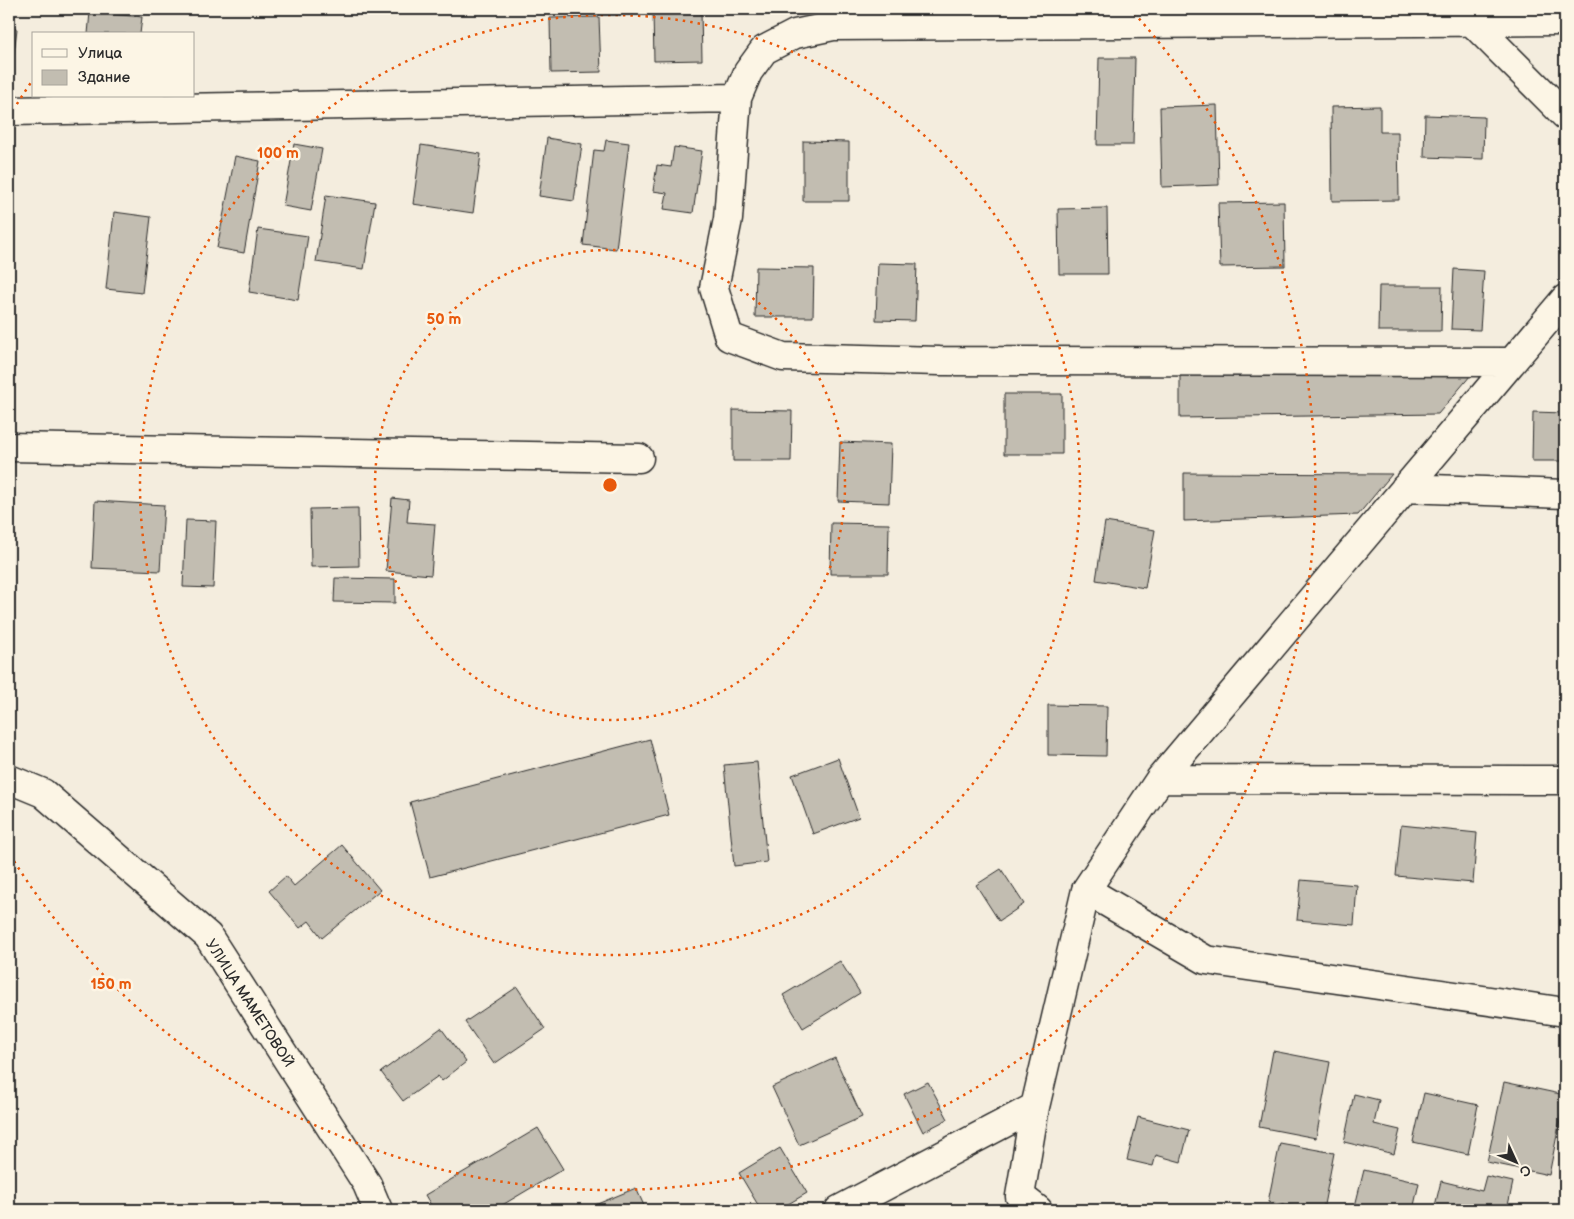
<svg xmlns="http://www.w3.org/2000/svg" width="1574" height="1219" font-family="'Balsamiq Sans',sans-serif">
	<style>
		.building { fill: #c2bdb1; stroke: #2b2b2b }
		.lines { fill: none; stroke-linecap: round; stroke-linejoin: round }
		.street-casing { stroke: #2b2b2b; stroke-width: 31 }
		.street { stroke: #fcf5e5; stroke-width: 28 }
		.ring { fill: none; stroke: #e8590c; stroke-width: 2.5; stroke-dasharray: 2.5 5 }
		.labels { text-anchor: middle; stroke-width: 5; stroke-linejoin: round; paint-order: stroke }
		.street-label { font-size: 15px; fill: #2b2b2b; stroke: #fcf5e5 }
		.centre { fill: #e8590c; stroke: #fcf5e5; stroke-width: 2.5 }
		.ring-label { font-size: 15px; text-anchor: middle; font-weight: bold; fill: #e8590c; stroke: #fcf5e5; stroke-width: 5; stroke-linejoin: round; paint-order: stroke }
	</style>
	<rect width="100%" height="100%" fill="#f4edde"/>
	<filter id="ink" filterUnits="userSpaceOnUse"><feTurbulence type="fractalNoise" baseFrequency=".02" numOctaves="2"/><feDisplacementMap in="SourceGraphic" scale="10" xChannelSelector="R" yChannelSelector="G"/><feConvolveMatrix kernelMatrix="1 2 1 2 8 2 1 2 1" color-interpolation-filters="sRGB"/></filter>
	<g filter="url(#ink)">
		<path class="building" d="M701,11L702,60L654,61L653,12Z
			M90,12L142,17L140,34H88Z
			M599,17L601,72L551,73L550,18Z
			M9,28L17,29L11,76L9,75Z
			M1099,58H1135L1133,145H1097Z
			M1217,105L1219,185L1162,187L1160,107Z
			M1380,106V132H1398L1399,200L1332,201L1331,107Z
			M1425,115L1484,117L1483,159L1424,157Z
			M547,138L582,144L574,201L539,196Z
			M606,140L629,143L616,249L583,245L594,150L604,151Z
			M803,141L849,142V201H803Z
			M294,144L322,149L311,211L283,206Z
			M421,145L481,154L473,213L413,204Z
			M674,147L702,151L693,213L664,209L667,193L653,191L657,165L671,167Z
			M235,156L260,161L244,253L217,248Z
			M326,195L375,202L364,269L316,262Z
			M1284,202L1285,266L1220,267L1218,203Z
			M1107,208L1108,274H1059L1058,209Z
			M114,212L151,217L142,293L106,289Z
			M258,229L308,236L298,300L249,292Z
			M878,263L917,264L915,321L876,320Z
			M756,267L814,268L813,317H755Z
			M1454,269L1484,271L1480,330L1451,329Z
			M1379,286H1442L1441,331H1378Z
			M1180,366L1476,369L1438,414L1180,418Z
			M1004,394H1062V454H1004Z
			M733,410L792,411L791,461H733Z
			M1533,412L1565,413V461H1532Z
			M840,442L891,444L889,503L838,501Z
			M1184,473L1392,474L1358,515L1184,521Z
			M392,498L409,500L407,522L435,524L431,575L386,571Z
			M95,501L164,505L160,571L92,568Z
			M358,508L359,566L311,567L310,509Z
			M186,520L216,521L213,588L183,587Z
			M1105,522L1155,530L1145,588L1096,580Z
			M831,523L889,524L888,574H830Z
			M335,578L395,579V603L334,602Z
			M1048,705L1107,706L1106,756L1048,755Z
			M650,739L669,815L430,877L410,802Z
			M838,758L859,817L813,834L792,775Z
			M757,762L767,862L734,866L724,765Z
			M1401,825L1477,833L1473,883L1396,876Z
			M342,845L380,890L322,938L309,921L300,928L269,891L286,876L294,886Z
			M1001,869L1024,904L999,921L976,885Z
			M1301,880L1357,885L1354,925L1297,920Z
			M840,961L860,993L803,1028L783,995Z
			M517,987L545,1029L494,1064L465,1022Z
			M441,1028L466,1062L442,1081L438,1076L403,1101L381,1072Z
			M1273,1051L1330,1062L1316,1138L1259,1127Z
			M835,1058L862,1117L799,1145L772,1087Z
			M928,1082L948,1119L923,1132L904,1094Z
			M1504,1082L1565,1095L1549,1175L1487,1162Z
			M1424,1093L1478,1105L1468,1154L1413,1142Z
			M1354,1094L1379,1100L1374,1124L1400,1130L1394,1154L1344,1142Z
			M1138,1117L1189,1130L1181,1162L1156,1155L1153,1166L1127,1160Z
			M538,1128L563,1169L494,1210H434L425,1195Z
			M1280,1143L1334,1153L1323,1210H1314L1268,1202Z
			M780,1148L807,1193L778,1210H761L739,1173Z
			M1364,1170L1419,1183L1413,1210H1354Z
			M1486,1176L1513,1182L1507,1210H1434L1441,1181L1482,1191Z
			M636,1188L646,1210H591L590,1207Z"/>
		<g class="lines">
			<g class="street-casing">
				<path id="street" d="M1471,21L1565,115
					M737,98L728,219L714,288L729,337L783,357L940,361L1512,362
					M9,111L737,98L748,72L764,50L795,34L833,26L1565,21
					M9,447L639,458
					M1405,488L1565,494
					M9,779L43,793L208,936L367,1184L378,1210
					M1160,779L1565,780
					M1086,890L1206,960L1565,1012
					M1035,1107L1020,1196L1038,1210
					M839,1210L1035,1107L1086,890L1160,779L1565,299"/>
			</g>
			<use href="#street" class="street"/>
		</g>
	</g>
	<g class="ring">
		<circle cx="610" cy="485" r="235"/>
		<circle cx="610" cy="485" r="470"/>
		<path d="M9 117A705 705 0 0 1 32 81M1134 13A705 705 0 1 1 9 853"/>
	</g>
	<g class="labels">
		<g class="street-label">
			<text transform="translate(250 1003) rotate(57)" y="5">УЛИЦА МАМЕТОВОЙ</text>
		</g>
	</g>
	<circle cx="610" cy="485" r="8" class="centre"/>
	<g class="ring-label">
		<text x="278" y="158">100 m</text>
		<text x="444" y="324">50 m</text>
		<text x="111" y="989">150 m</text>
	</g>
	<rect width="1574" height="1219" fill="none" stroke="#fcf5e5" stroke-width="30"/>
	<rect x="15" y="15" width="1544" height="1189" fill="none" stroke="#2b2b2b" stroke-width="2" filter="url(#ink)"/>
	<rect x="32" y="32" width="162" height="65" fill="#fcf5e5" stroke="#a8a49b"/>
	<rect x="42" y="49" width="25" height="8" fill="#fcf5e5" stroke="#a8a49b"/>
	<text x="78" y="58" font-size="15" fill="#2b2b2b">Улица</text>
	<rect x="42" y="70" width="25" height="15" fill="#c2bdb1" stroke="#a8a49b"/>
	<text x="78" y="82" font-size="15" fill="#2b2b2b">Здание</text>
	<g transform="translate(1516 1162) rotate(134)" stroke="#fcf5e5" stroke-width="4" paint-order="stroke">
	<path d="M0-4L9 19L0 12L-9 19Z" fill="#2b2b2b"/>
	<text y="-8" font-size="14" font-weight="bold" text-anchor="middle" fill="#2b2b2b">С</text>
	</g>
</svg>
